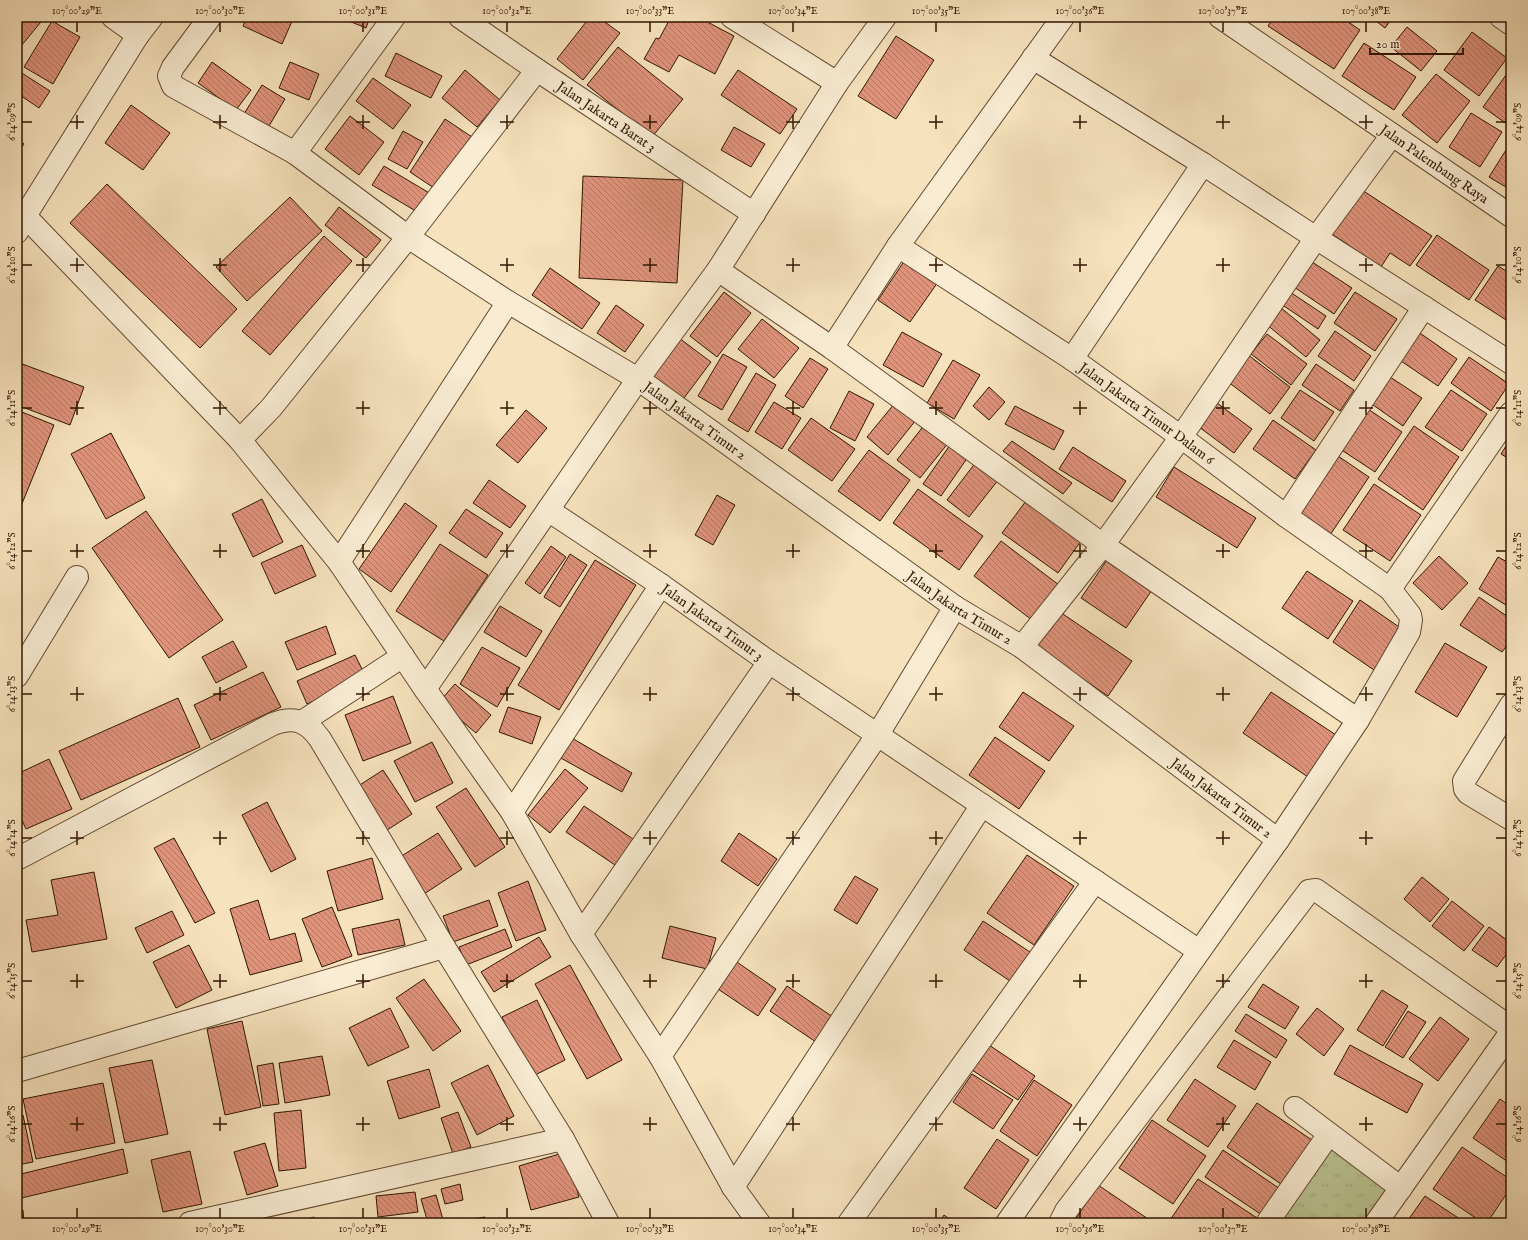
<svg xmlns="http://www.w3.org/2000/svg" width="1528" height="1240" font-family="'IM FELL English',serif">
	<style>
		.grass { fill: url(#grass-tufts); stroke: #766d4a }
		.building { fill: url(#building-back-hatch); stroke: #311601 }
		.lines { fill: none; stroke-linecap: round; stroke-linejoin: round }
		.minor-casing { stroke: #624930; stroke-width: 24 }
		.minor { stroke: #f9ecd3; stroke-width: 22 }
		.ticks { fill: none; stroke: #311601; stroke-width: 1.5 }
		.labels { text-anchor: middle; stroke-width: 3; stroke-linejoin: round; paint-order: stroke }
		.street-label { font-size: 14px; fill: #311601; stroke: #f9ecd3 }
		.neatline { fill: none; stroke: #311601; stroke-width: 1.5 }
		.ticks-label { font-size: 10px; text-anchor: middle; fill: #311601 }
	</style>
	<defs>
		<pattern id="grass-tufts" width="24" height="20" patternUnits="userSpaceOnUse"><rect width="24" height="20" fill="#bac492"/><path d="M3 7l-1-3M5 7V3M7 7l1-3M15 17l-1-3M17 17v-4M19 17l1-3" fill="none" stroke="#a0a87c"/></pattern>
		<pattern id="building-back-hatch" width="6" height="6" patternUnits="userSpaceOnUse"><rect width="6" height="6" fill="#df937b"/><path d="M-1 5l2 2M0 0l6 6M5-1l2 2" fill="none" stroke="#b57762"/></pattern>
	</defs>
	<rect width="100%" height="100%" fill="#f6e2bc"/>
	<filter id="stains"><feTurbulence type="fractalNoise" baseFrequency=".005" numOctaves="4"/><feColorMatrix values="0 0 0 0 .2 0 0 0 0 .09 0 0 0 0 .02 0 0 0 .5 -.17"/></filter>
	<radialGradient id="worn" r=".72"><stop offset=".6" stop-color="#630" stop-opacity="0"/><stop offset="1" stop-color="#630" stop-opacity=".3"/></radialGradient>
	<path class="grass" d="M1329,1134L1401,1188L1376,1223H1268Z"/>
	<path class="building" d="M17,17H45L17,51Z
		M247,17H289L293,19L282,44L243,26Z
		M339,17H370L366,28Z
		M590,17H598L620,33L583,80L557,59Z
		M671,17H698L734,36L715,74L679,55L669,72L644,59L656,38L659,39Z
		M1274,17H1341L1360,30L1334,69L1268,26Z
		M1371,17H1393L1385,28Z
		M52,21L80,37L53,84L24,67Z
		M1407,27L1437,51L1421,71L1391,47Z
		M1472,32L1507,58L1479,96L1444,70Z
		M896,36L934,60L896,119L858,96Z
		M1364,43L1416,77L1394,110L1342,76Z
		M618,47L683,99L652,137L587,85Z
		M396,53L442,76L431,98L385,76Z
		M212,62L251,90L236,110L198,83Z
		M290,62L319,74L309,100L279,88Z
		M17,70L50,91L39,108L17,93Z
		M465,70L500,100L477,127L442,98Z
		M738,70L797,109L780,134L721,95Z
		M1436,74L1470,101L1437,143L1402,115Z
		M1506,75L1511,78V127L1483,107Z
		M373,78L411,105L393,129L356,101Z
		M262,85L285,99L266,131L242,117Z
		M131,105L170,133L143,170L105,143Z
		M1471,113L1502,132L1480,167L1449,147Z
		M350,116L384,142L359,175L325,149Z
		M445,119L472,137L437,190L410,172Z
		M734,127L765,144L751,167L721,150Z
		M403,131L423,142L407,169L388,159Z
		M17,138L24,144L17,153Z
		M1511,142V190L1489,177Z
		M384,166L431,194L419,213L372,185Z
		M583,176L683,180L677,283L579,278Z
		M107,184L237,309L200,348L70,223Z
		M1362,190L1432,236L1410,266L1390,253L1381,267L1332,234Z
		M290,197L322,231L247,301L216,267Z
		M339,207L381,240L366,258L325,225Z
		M1437,235L1489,270L1469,300L1416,265Z
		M324,236L352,261L270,355L242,331Z
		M905,260L938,282L910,322L878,300Z
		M1309,260L1352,288L1334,314L1291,285Z
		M1498,266L1511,274V323L1475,300Z
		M550,268L600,303L582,329L532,295Z
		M724,292L751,313L717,357L690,336Z
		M1290,292L1326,316L1318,329L1281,304Z
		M1355,292L1397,319L1375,351L1334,323Z
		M616,305L644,325L625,352L597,333Z
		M1280,307L1320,340L1306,357L1266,324Z
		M762,319L799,348L774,378L738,349Z
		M1335,331L1371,356L1354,381L1318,356Z
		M1417,331L1457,359L1438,386L1398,359Z
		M902,332L942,354L923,387L883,365Z
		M1267,334L1307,364L1291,385L1251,354Z
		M679,338L711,362L681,402L650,379Z
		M723,354L747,367L722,410L698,396Z
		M1247,354L1290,387L1270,414L1227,381Z
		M1469,357L1509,384L1491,411L1451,383Z
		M810,358L828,369L803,408L785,396Z
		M953,360L980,375L954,419L927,403Z
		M17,362L84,387L70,425L17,405Z
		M1316,364L1354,390L1340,411L1302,385Z
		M756,373L776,385L748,432L728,420Z
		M1384,373L1422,398L1403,426L1366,400Z
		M989,387L1005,402L989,420L973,406Z
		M1300,390L1334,412L1314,441L1281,418Z
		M1451,390L1487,414L1462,451L1425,427Z
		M849,391L874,404L855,441L830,428Z
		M774,402L801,418L782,449L755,432Z
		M895,403L916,420L888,455L867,437Z
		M1217,403L1252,429L1234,453L1199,427Z
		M1015,406L1064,431L1054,450L1005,424Z
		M1365,407L1402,432L1375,472L1337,447Z
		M17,410L54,425L17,516Z
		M526,410L547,428L518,463L496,445Z
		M811,418L855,449L832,481L788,450Z
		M1273,420L1316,450L1295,479L1253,449Z
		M925,424L949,442L920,478L897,460Z
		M1414,426L1459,457L1423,510L1378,479Z
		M111,433L145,498L106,519L71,454Z
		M1511,438V460L1501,454Z
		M1012,441L1072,483L1063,494L1003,451Z
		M950,445L968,457L941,496L923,484Z
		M1073,447L1126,481L1112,502L1059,469Z
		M869,450L910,480L880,521L838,491Z
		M1332,452L1369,477L1328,538L1291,513Z
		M976,462L999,479L969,517L947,500Z
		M1174,467L1256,518L1237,548L1156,497Z
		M489,480L526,506L510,528L473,503Z
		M1374,484L1421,515L1390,561L1343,530Z
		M918,489L983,536L959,570L893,523Z
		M717,495L735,505L713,545L695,535Z
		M262,499L283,542L253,557L232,514Z
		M1026,501L1081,541L1058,573L1002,533Z
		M405,503L437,526L391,592L359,569Z
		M466,509L503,533L486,558L449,533Z
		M146,511L223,620L169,658L92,548Z
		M1001,541L1059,585L1032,620L974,576Z
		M440,544L488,575L444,641L396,611Z
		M302,545L316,576L275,594L261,563Z
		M551,546L566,557L540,594L525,583Z
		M570,554L587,565L560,607L544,597Z
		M1439,556L1468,583L1442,610L1413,583Z
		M1498,557L1511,564V608L1479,589Z
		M595,560L636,585L559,710L518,685Z
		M1107,560L1152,590L1126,628L1081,598Z
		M1307,571L1353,601L1328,639L1282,608Z
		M1479,597L1511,619V640L1502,652L1460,625Z
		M1360,600L1402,629L1374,670L1333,642Z
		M500,606L542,631L526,657L484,632Z
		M1060,612L1132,661L1108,696L1035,647Z
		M326,626L336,654L297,670L285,642Z
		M233,641L247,667L216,683L202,657Z
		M1445,643L1487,667L1457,717L1415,692Z
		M482,647L520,668L497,707L460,684Z
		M355,655L366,677L307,704L297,681Z
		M263,672L281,707L211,740L194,705Z
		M455,684L491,715L476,733L439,702Z
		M1023,692L1074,726L1049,761L999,727Z
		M1271,692L1336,735L1308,777L1243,733Z
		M393,696L411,743L363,761L345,715Z
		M178,698L200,747L81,800L59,751Z
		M508,707L541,717L532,744L499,732Z
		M570,737L632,773L622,792L559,757Z
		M995,737L1045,771L1019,809L969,775Z
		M432,742L453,783L415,802L394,761Z
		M49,759L72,809L26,829L17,810V774Z
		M565,769L588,788L550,833L528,815Z
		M383,770L412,814L381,834L352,790Z
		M466,788L505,847L475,867L436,807Z
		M267,802L296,859L271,872L242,815Z
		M584,806L636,841L618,867L566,832Z
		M438,833L462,869L424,894L400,857Z
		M739,833L777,859L758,886L721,861Z
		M174,838L215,913L195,923L154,848Z
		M1027,855L1074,886L1034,945L987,913Z
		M372,858L383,899L338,911L327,871Z
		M94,872L107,939L32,952L26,920L58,915L51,880Z
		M855,876L878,889L857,924L834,910Z
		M1422,877L1449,899L1430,922L1404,899Z
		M528,881L546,930L516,941L498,893Z
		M258,900L270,940L295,933L302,961L250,975L230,909Z
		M489,900L498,926L453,942L443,916Z
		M1452,901L1484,926L1464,951L1432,926Z
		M332,907L352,956L322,967L302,919Z
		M172,911L184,935L147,953L135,928Z
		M399,919L405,945L358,955L352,929Z
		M983,921L1033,954L1013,983L964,950Z
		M670,926L716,938L707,969L662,958Z
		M1489,927L1511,943V948L1497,967L1472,950Z
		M505,929L512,947L466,965L459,947Z
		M539,937L551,957L494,992L481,972Z
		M189,945L212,990L176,1008L153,962Z
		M731,958L776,989L758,1016L712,985Z
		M570,965L622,1060L587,1079L535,984Z
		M424,979L461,1031L433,1051L396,998Z
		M1263,984L1299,1007L1285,1029L1248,1007Z
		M787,986L833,1017L816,1042L770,1011Z
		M1382,990L1408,1006L1383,1046L1357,1030Z
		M537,1000L565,1060L531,1077L502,1017Z
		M390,1008L409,1047L368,1066L349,1028Z
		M1317,1008L1344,1029L1324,1056L1296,1034Z
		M1408,1011L1426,1022L1403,1058L1385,1047Z
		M1246,1014L1287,1040L1276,1058L1235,1031Z
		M1440,1017L1469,1039L1438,1081L1409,1059Z
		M242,1021L261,1107L225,1115L207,1029Z
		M1234,1040L1271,1062L1255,1090L1217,1067Z
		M989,1045L1035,1076L1018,1100L972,1070Z
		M1350,1045L1423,1084L1407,1113L1334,1074Z
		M322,1056L330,1095L285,1103L279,1063Z
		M152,1060L168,1134L125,1143L109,1068Z
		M273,1063L279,1104L263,1106L257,1066Z
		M488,1065L514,1116L477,1135L451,1083Z
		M429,1069L440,1107L399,1119L387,1081Z
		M972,1074L1013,1100L993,1129L953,1102Z
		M1195,1079L1236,1106L1208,1147L1167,1120Z
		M1034,1080L1072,1105L1037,1156L1000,1131Z
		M103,1083L115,1143L36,1159L23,1099Z
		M1511,1088V1099L1506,1096Z
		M1500,1099L1511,1107V1164L1473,1138Z
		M1257,1103L1312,1140L1281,1184L1227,1147Z
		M301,1110L306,1168L279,1171L274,1113Z
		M458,1112L471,1147L453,1154L441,1118Z
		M23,1115L33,1162L17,1165V1117Z
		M1152,1120L1206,1156L1173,1204L1119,1168Z
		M997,1139L1029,1160L996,1209L964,1188Z
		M265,1143L278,1186L247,1195L234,1152Z
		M1462,1147L1511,1180V1187L1487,1223H1483L1433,1189Z
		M123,1149L128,1173L17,1199V1175Z
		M1223,1150L1283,1191L1265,1217L1205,1177Z
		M190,1151L202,1204L163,1212L151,1160Z
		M566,1152L579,1197L531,1210L519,1166Z
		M1198,1179L1257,1218L1254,1223H1168Z
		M460,1184L463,1200L445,1204L441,1189Z
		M1098,1185L1154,1223H1073Z
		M415,1192L418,1212L378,1217L376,1196Z
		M436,1195L444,1223H428L421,1199Z
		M1425,1196L1466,1223H1406Z
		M23,1210L24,1223H17V1211Z
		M944,1215L955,1223H939Z
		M314,1217L316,1223H294Z
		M485,1217L486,1223H454L453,1222Z"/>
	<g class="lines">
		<g class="minor-casing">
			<g id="minor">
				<path d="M113,17L138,35"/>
				<path d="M210,17L173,67L169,76L173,86L295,153"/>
				<path id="s1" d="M394,17L295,153L408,237L508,302L638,379L955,607L1022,647L1278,840"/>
				<path id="s2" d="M460,17L537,70L754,214"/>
				<path d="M732,17L837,83"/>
				<path id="s3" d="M1220,17L1511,216"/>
				<path d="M1501,17L1511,24"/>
				<path d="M1033,58L1203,164L1072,359"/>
				<path d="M1203,164L1316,238L1511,363"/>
				<path d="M25,216L240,440L339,562L425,689L512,812L581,934L660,1056L733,1187L759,1223"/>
				<path d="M17,232L25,216L138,35L152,17"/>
				<path id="s4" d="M898,246L1072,359L1181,437L1286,516L1390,589L1410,615L1411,620L1409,632L1358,720L1278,840L1007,1223"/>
				<path d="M718,270L832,348L1103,545L1358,720"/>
				<path d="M832,348L898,246L1063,17"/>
				<path d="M240,440L271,408L408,237L537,70"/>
				<path id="s5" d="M548,510L661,585L769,662L1199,951"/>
				<path d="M1286,516L1424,307"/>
				<path d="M339,562L508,302"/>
				<path d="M1390,589L1511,413"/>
				<path d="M1022,647L1103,545L1181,437L1316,238L1392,135"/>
				<path d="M17,676L77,577"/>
				<path d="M425,689L638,379L718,270L837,83L885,17"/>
				<path d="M1511,705L1464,781L1465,789L1468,793L1511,819"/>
				<path d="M302,722L403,656"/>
				<path d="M512,812L661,585"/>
				<path d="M17,859L273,724C295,716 307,721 320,739L444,947L563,1139L608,1223"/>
				<path d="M581,934L769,662"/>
				<path d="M660,1056L878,734L955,607"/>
				<path d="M17,1071L444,947"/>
				<path d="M1295,1108L1401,1188"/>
				<path d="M733,1187L982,805"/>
				<path d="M190,1223L563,1139"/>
				<path d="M849,1223L1095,881"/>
				<path d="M1060,1223L1066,1211L1309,891L1316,890L1511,1028"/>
				<path d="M1267,1223L1329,1134"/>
				<path d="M1376,1223L1511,1032"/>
			</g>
		</g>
		<use href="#minor" class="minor"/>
	</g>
	<path class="ticks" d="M77,22V32M220,22V32M363,22V32M507,22V32M650,22V32M793,22V32M936,22V32M1080,22V32M1223,22V32M1366,22V32M77,115V129M220,115V129M363,115V129M507,115V129M650,115V129M793,115V129M936,115V129M1080,115V129M1223,115V129M1366,115V129M22,122H32M70,122H84M213,122H227M356,122H370M500,122H514M643,122H657M786,122H800M929,122H943M1073,122H1087M1216,122H1230M1359,122H1373M1496,122H1506M77,258V272M220,258V272M363,258V272M507,258V272M650,258V272M793,258V272M936,258V272M1080,258V272M1223,258V272M1366,258V272M22,265H32M70,265H84M213,265H227M356,265H370M500,265H514M643,265H657M786,265H800M929,265H943M1073,265H1087M1216,265H1230M1359,265H1373M1496,265H1506M77,401V415M220,401V415M363,401V415M507,401V415M650,401V415M793,401V415M936,401V415M1080,401V415M1223,401V415M1366,401V415M22,408H32M70,408H84M213,408H227M356,408H370M500,408H514M643,408H657M786,408H800M929,408H943M1073,408H1087M1216,408H1230M1359,408H1373M1496,408H1506M77,544V558M220,544V558M363,544V558M507,544V558M650,544V558M793,544V558M936,544V558M1080,544V558M1223,544V558M1366,544V558M22,551H32M70,551H84M213,551H227M356,551H370M500,551H514M643,551H657M786,551H800M929,551H943M1073,551H1087M1216,551H1230M1359,551H1373M1496,551H1506M77,687V701M220,687V701M363,687V701M507,687V701M650,687V701M793,687V701M936,687V701M1080,687V701M1223,687V701M1366,687V701M22,694H32M70,694H84M213,694H227M356,694H370M500,694H514M643,694H657M786,694H800M929,694H943M1073,694H1087M1216,694H1230M1359,694H1373M1496,694H1506M77,831V845M220,831V845M363,831V845M507,831V845M650,831V845M793,831V845M936,831V845M1080,831V845M1223,831V845M1366,831V845M22,838H32M70,838H84M213,838H227M356,838H370M500,838H514M643,838H657M786,838H800M929,838H943M1073,838H1087M1216,838H1230M1359,838H1373M1496,838H1506M77,974V988M220,974V988M363,974V988M507,974V988M650,974V988M793,974V988M936,974V988M1080,974V988M1223,974V988M1366,974V988M22,981H32M70,981H84M213,981H227M356,981H370M500,981H514M643,981H657M786,981H800M929,981H943M1073,981H1087M1216,981H1230M1359,981H1373M1496,981H1506M77,1117V1131M220,1117V1131M363,1117V1131M507,1117V1131M650,1117V1131M793,1117V1131M936,1117V1131M1080,1117V1131M1223,1117V1131M1366,1117V1131M22,1124H32M70,1124H84M213,1124H227M356,1124H370M500,1124H514M643,1124H657M786,1124H800M929,1124H943M1073,1124H1087M1216,1124H1230M1359,1124H1373M1496,1124H1506M77,1208V1218M220,1208V1218M363,1208V1218M507,1208V1218M650,1208V1218M793,1208V1218M936,1208V1218M1080,1208V1218M1223,1208V1218M1366,1208V1218"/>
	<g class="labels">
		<g class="street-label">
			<text dy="5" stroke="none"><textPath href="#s2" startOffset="177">Jalan Jakarta Barat 3</textPath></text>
			<text dy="5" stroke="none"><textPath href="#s3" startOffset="260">Jalan Palembang Raya</textPath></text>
			<text dy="5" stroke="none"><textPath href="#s4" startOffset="300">Jalan Jakarta Timur Dalam 6</textPath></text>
			<text dy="5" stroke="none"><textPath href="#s1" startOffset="650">Jalan Jakarta Timur 2</textPath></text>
			<text dy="5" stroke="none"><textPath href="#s1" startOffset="974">Jalan Jakarta Timur 2</textPath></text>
			<text dy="5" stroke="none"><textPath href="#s5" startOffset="199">Jalan Jakarta Timur 3</textPath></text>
			<text dy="5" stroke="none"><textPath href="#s1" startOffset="1298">Jalan Jakarta Timur 2</textPath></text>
		</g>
	</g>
	<rect width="1528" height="1240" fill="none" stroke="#f6e2bc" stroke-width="44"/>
	<path d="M1370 48v6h93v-6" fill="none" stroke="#311601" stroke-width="2"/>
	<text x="1376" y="48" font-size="12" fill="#311601" stroke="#f9ecd3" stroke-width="3" paint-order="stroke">20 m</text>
	<rect x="22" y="22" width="1484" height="1196" class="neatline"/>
	<g class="ticks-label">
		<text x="77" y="14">107°00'29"E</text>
		<text x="220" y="14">107°00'30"E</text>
		<text x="363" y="14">107°00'31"E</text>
		<text x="507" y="14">107°00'32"E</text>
		<text x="650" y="14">107°00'33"E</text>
		<text x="793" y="14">107°00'34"E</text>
		<text x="936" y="14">107°00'35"E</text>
		<text x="1080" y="14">107°00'36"E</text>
		<text x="1223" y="14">107°00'37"E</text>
		<text x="1366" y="14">107°00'38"E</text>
		<text transform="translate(11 122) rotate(-90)" y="4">6°14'09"S</text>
		<text transform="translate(1517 122) rotate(-90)" y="4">6°14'09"S</text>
		<text transform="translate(11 265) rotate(-90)" y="4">6°14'10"S</text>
		<text transform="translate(1517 265) rotate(-90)" y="4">6°14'10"S</text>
		<text transform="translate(11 408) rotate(-90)" y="4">6°14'11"S</text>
		<text transform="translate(1517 408) rotate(-90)" y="4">6°14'11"S</text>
		<text transform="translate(11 551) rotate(-90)" y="4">6°14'12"S</text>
		<text transform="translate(1517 551) rotate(-90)" y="4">6°14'12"S</text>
		<text transform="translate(11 694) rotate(-90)" y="4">6°14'13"S</text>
		<text transform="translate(1517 694) rotate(-90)" y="4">6°14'13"S</text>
		<text transform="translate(11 838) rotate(-90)" y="4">6°14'14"S</text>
		<text transform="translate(1517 838) rotate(-90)" y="4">6°14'14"S</text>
		<text transform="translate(11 981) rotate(-90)" y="4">6°14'15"S</text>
		<text transform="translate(1517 981) rotate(-90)" y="4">6°14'15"S</text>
		<text transform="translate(11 1124) rotate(-90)" y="4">6°14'16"S</text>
		<text transform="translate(1517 1124) rotate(-90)" y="4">6°14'16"S</text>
		<text x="77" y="1232">107°00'29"E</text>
		<text x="220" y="1232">107°00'30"E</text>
		<text x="363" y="1232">107°00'31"E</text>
		<text x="507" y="1232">107°00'32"E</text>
		<text x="650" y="1232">107°00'33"E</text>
		<text x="793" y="1232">107°00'34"E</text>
		<text x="936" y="1232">107°00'35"E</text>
		<text x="1080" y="1232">107°00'36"E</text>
		<text x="1223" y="1232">107°00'37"E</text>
		<text x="1366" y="1232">107°00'38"E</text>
	</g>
	<rect width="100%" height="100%" filter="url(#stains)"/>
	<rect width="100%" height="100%" fill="url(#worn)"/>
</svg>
